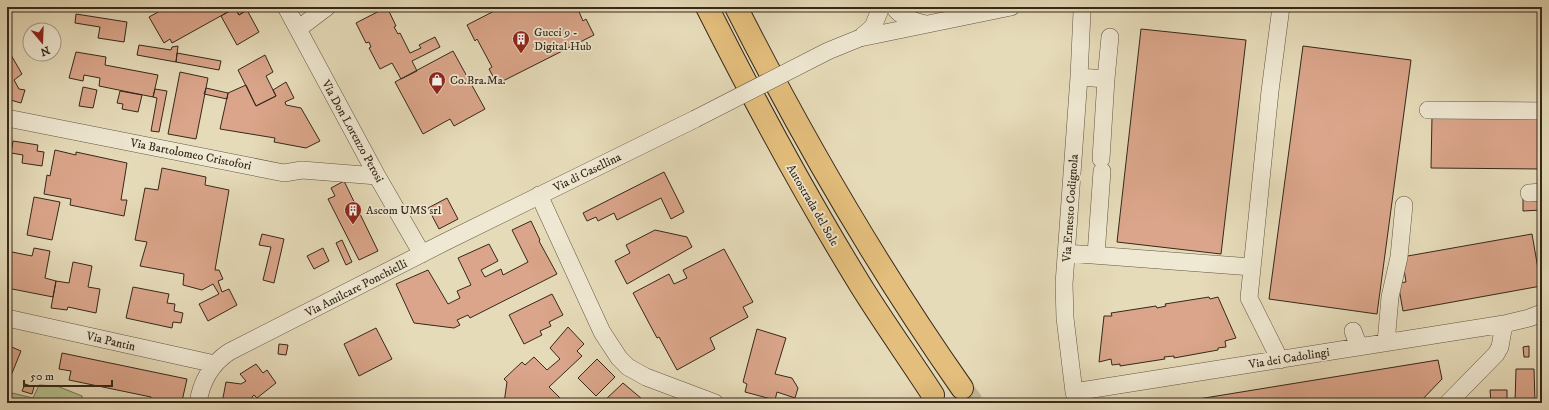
<svg xmlns="http://www.w3.org/2000/svg" width="1549" height="410" font-family="'IM FELL DW Pica',serif">
	<style>
		.green { fill: #b6c08e; stroke: #767454 }
		.building { fill: #daa58a; stroke: #36281a }
		.lines { fill: none; stroke-linecap: round; stroke-linejoin: round }
		.highway-tunnel { stroke: #c3b799; stroke-width: 22; stroke-dasharray: 22 11; stroke-linecap: butt }
		.minor-casing { stroke: #625542; stroke-width: 18 }
		.highway-casing { stroke: #36281a; stroke-width: 24 }
		.minor { stroke: #efe8d2; stroke-width: 17 }
		.highway { stroke: #e3be7c; stroke-width: 22 }
		.minor-bridge-casing { stroke: #625542; stroke-width: 18; stroke-linecap: butt }
		.minor-bridge { stroke: #efe8d2; stroke-width: 17 }
		.labels { text-anchor: middle; stroke-width: 3.5; stroke-linejoin: round; paint-order: stroke }
		.poi-label { font-size: 12px; fill: #36281a; stroke: #efe8d2; text-anchor: start }
		.street-label { font-size: 12px; fill: #36281a; stroke: #efe8d2 }
	</style>
	<rect width="100%" height="100%" fill="#e6dbb9"/>
	<filter id="stains"><feTurbulence type="fractalNoise" baseFrequency=".005" numOctaves="4"/><feColorMatrix values="0 0 0 0 .2 0 0 0 0 .09 0 0 0 0 .02 0 0 0 .5 -.17"/></filter>
	<radialGradient id="worn" r=".72"><stop offset=".6" stop-color="#630" stop-opacity="0"/><stop offset="1" stop-color="#630" stop-opacity=".3"/></radialGradient>
	<path class="green" d="M39,385L57,386L82,396V403H10L12,393L33,398Z"/>
	<path class="building" d="M158,7H245L247,10L239,15L235,8L172,43L170,39L164,43L149,17L160,11Z
		M387,7L396,26L394,27L398,34L400,33L410,53L421,48L419,45L435,37L440,47L412,61L417,71L401,79L392,63L380,69L369,48L371,47L369,42L366,43L356,23Z
		M502,7H577L583,21L586,19L594,35L497,84L489,69L492,67L477,39L475,41L467,25Z
		M235,8L239,15L247,10L259,32L237,45L221,16Z
		M76,14L127,22L124,42L98,38L100,27L75,23Z
		M1141,29L1246,40L1221,254L1117,242Z
		M139,45L171,50L172,47L178,46L176,62L137,55Z
		M1303,46L1411,60L1377,314L1269,299Z
		M7,48L22,74L14,80L19,89L25,90L21,103L7,99Z
		M453,51L485,109L454,126L450,119L423,134L395,82Z
		M76,52L106,57L105,65L158,75L153,97L99,86L100,78L84,75L83,81L69,78Z
		M177,53L221,61L219,70L176,62Z
		M265,55L273,72L266,76L276,96L256,106L238,70Z
		M180,72L208,78L196,139L168,134Z
		M286,82L294,98L285,102L286,105L301,108L320,141L306,148L274,142L275,138L220,129L228,93L246,85L256,106L276,96L273,90Z
		M83,87L97,90L93,108L79,106Z
		M206,88L228,93L227,99L204,94Z
		M155,89L167,91L159,132L151,131L157,98L153,97Z
		M120,91L142,95L138,112L122,109L123,104L117,103Z
		M1432,116L1542,117V169L1431,168Z
		M13,141L38,145L37,151L44,152L42,166L22,163L23,155L11,153Z
		M55,150L76,155V152L127,163L121,200H127L124,216L70,205L71,199L44,194L47,175L50,176Z
		M162,168L206,177L205,185L229,190L215,270H219L223,279L218,281L222,292L229,289L237,305L208,321L199,304L219,294L213,284L202,290L183,285L184,274L140,266L147,242L135,240L145,188L158,190Z
		M664,172L684,212L671,219L661,198L617,220L614,213L598,221L596,217L587,221L583,213Z
		M344,181L378,251L359,260L328,199L335,196L331,188Z
		M1542,196V210L1523,211V197Z
		M34,197L60,202L52,240L27,235Z
		M447,198L458,219L439,229L428,208Z
		M531,221L540,240L539,241L557,274L470,318L468,315L457,320L460,325L454,328L414,323L396,284L428,270L448,304L460,298L457,291L471,285L458,258L489,244L498,261L481,270L485,277L501,269L503,275L528,262L512,230Z
		M655,230L687,237L692,247L627,284L615,261L630,253L626,245Z
		M262,234L284,239L274,283L263,280L271,247L259,245Z
		M1532,234L1541,286L1403,311L1398,283L1406,282L1402,257Z
		M342,240L352,262L346,265L336,243Z
		M34,248L50,251L45,278L56,281L53,297L7,288V251L32,256Z
		M323,248L329,261L314,269L307,256Z
		M724,249L753,302L743,307L748,317L710,338L715,349L677,370L659,337L657,338L633,293L669,274L674,284L687,278L683,270Z
		M73,262L92,266L88,287L100,289L96,313L68,307L67,310L51,308L56,281L69,283Z
		M133,287L169,294L167,303L175,304L174,311L183,313L181,323L173,322L172,328L126,318Z
		M552,294L563,315L549,322L551,326L540,331L542,335L524,344L509,315Z
		M1209,297L1210,299L1218,297L1236,338L1225,341L1226,347L1218,348V350L1174,358V356L1164,357L1165,359L1120,366V364L1112,365L1111,359L1099,362L1104,316H1112L1111,313L1156,306L1157,308L1166,306L1165,304Z
		M568,327L584,344L577,351L582,356L549,387L565,403H504L507,382L504,379L522,362L525,365L534,357L547,370L560,359L550,348Z
		M376,328L392,359L359,376L344,344Z
		M757,329L786,338L775,374L792,378L798,388L795,398L777,392L775,400L745,392L747,384L743,382Z
		M279,344L288,345L286,355L278,354Z
		M7,345L21,351L10,378L7,377Z
		M1529,346V357H1524L1523,347Z
		M62,353L187,379L182,401L172,399L171,403H150L151,397L69,380L71,371L59,369Z
		M597,359L615,377L596,396L578,378Z
		M1438,360L1442,379L1419,403H1186V401Z
		M256,364L263,373L267,370L276,383L257,398L254,395L252,397L251,403H222L226,382L241,384L246,381L240,374Z
		M1516,369H1534L1535,403H1515Z
		M623,383L642,399L638,403H606L604,401Z
		M25,384L34,387L32,394L22,391Z
		M1490,390H1507V403H1491Z"/>
	<g class="lines">
		<path class="highway-tunnel" d="M962,388L973,403"/>
		<g class="minor-casing">
			<path id="minor" d="M286,7L377,176L422,254
				M894,7C901,18 914,21 925,24
				M298,29L327,7
				M860,38L1011,7
				M860,38L873,27L881,7
				M1079,77L1106,79L1101,159
				M1106,79L1110,37
				M1428,110L1542,111
				M7,118L284,173L302,170L377,176
				M1529,193L1542,192
				M539,195L602,332L619,358L628,367L646,377L715,403
				M1066,253L1252,267
				M1096,255L1102,171
				M7,318L215,364
				M1353,331L1359,347
				M1386,343L1390,297L1399,257L1404,205
				M1280,360L1249,298L1270,91L1281,7
				M1074,392L1504,324
				M198,403C201,383 211,364 229,352L445,242L695,119
				M1077,403L1074,392L1065,318L1064,284L1079,77L1082,12
				M1448,403L1496,354L1500,347L1504,324L1529,318L1542,313"/>
		</g>
		<g class="highway-casing">
			<path id="highway" d="M707,7C755,102 805,195 861,286C884,323 909,358 933,395
				M736,7C803,139 877,267 962,388"/>
		</g>
		<use href="#minor" class="minor"/>
		<use href="#highway" class="highway"/>
		<g class="minor-bridge-casing">
			<path id="minor-bridge" d="M695,119L828,51L860,38"/>
		</g>
		<use href="#minor-bridge" class="minor-bridge"/>
	</g>
	<defs>
		<g id="building-pin" transform="scale(0.9)"><path d="M0 17L-7.5 6A9.5 9.5 0 1 1 7.5 6Z" fill="#8f2418" stroke="#efe8d2"/><path d="M-4-6H4V6H1V3H-1V6H-4ZM-2.5-4.3h1.7v1.8h-1.7ZM.8-4.3h1.7v1.8H.8ZM-2.5-1h1.7V.8h-1.7ZM.8-1h1.7V.8H.8Z" fill="#fff"/></g>
		<g id="shop-pin" transform="scale(0.9)"><path d="M0 17L-7.5 6A9.5 9.5 0 1 1 7.5 6Z" fill="#8f2418" stroke="#efe8d2"/><path d="M-5-2.5h2.3a2.7 3.5 0 0 1 5.4 0H5L5.5 6h-11ZM-1.5-2.5h3a1.5 2.3 0 0 0-3 0Z" fill="#fff"/></g>
	</defs>
	<g fill-rule="evenodd">
		<use href="#building-pin" x="521" y="39"/>
		<use href="#shop-pin" x="437" y="80"/>
		<use href="#building-pin" x="353" y="210"/>
	</g>
	<g class="labels">
		<g class="poi-label">
			<text x="534" y="36">Gucci 9 -<tspan x="534" dy="14">Digital Hub</tspan></text>
			<text x="450" y="84">Co.Bra.Ma.</text>
			<text x="366" y="214">Ascom UMS srl</text>
		</g>
		<g class="street-label">
			<text transform="translate(353 131) rotate(61)" y="4">Via Don Lorenzo Perosi</text>
			<text transform="translate(191 154) rotate(11)" y="4">Via Bartolomeo Cristofori</text>
			<text transform="translate(587 172) rotate(-26)" y="4">Via di Casellina</text>
			<text transform="translate(813 205) rotate(60)" y="4">Autostrada del Sole</text>
			<text transform="translate(1070 208) rotate(-86)" y="4">Via Ernesto Codignola</text>
			<text transform="translate(356 288) rotate(-27)" y="4">Via Amilcare Ponchielli</text>
			<text transform="translate(111 341) rotate(13)" y="4">Via Pantin</text>
			<text transform="translate(1289 358) rotate(-9)" y="4">Via dei Cadolingi</text>
		</g>
	</g>
	<rect width="1549" height="410" fill="none" stroke="#e6dbb9" stroke-width="24"/>
	<rect x="8" y="8" width="1533" height="394" fill="none" stroke="#36281a" stroke-width="2"/>
	<rect x="12" y="12" width="1525" height="386" fill="none" stroke="#36281a"/>
	<g transform="translate(42 42) rotate(161)"><circle r="19" fill="#efe8d2" stroke="#a59b88"/>
	<path d="M0-3L7 15L0 10L-7 15Z" fill="#8f2418"/>
	<text y="-6" font-size="11" font-weight="bold" text-anchor="middle" fill="#36281a">N</text>
	</g>
	<path d="M24 380v6h88v-6" fill="none" stroke="#36281a" stroke-width="2"/>
	<text x="30" y="380" font-size="12" fill="#36281a" stroke="#efe8d2" stroke-width="3" paint-order="stroke">50 m</text>
	<rect width="100%" height="100%" filter="url(#stains)"/>
	<rect width="100%" height="100%" fill="url(#worn)"/>
</svg>
